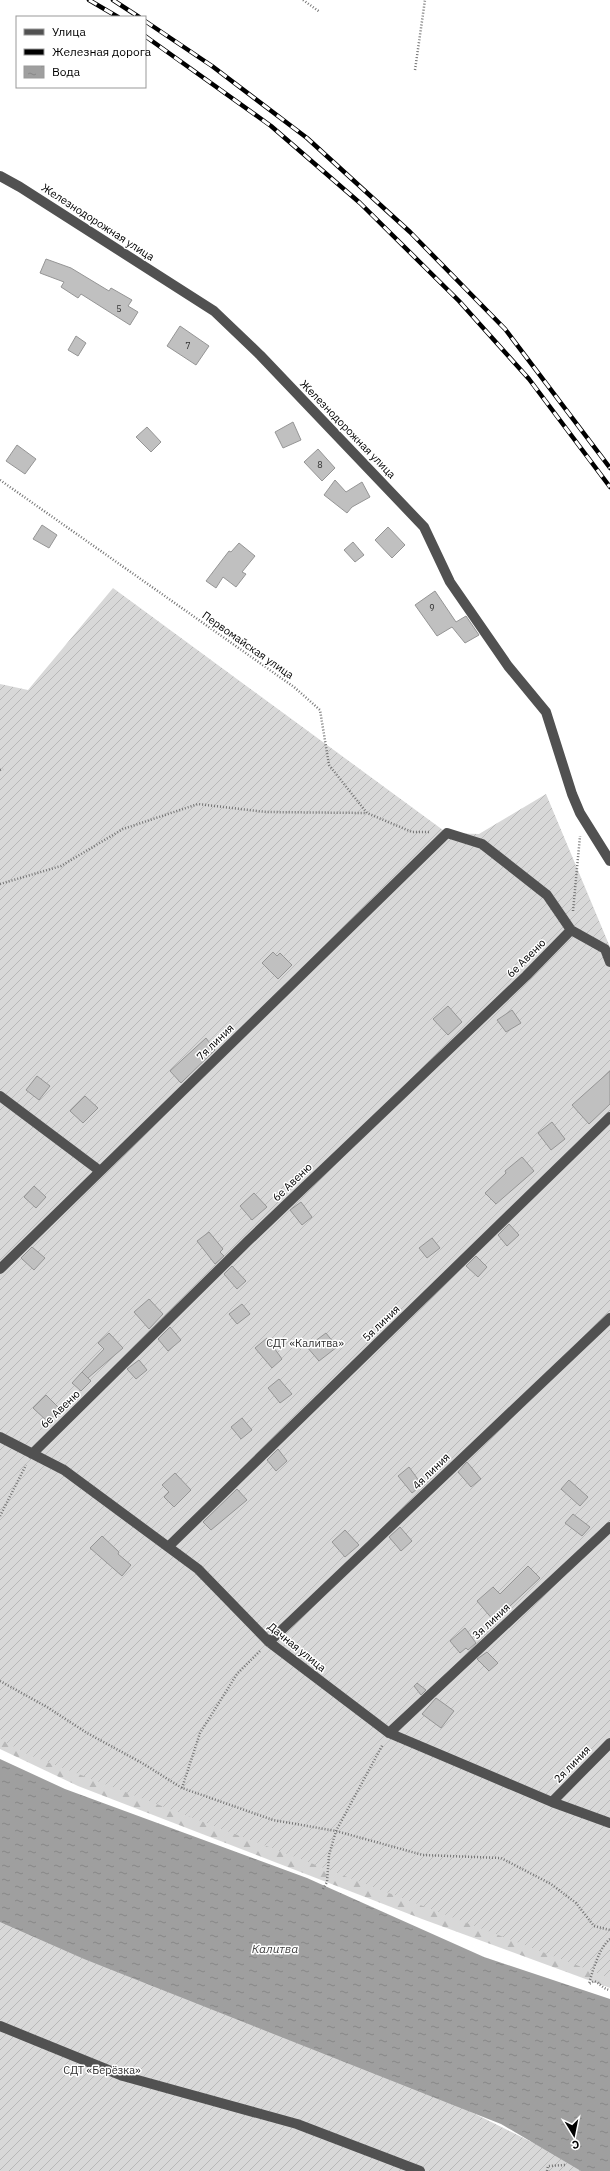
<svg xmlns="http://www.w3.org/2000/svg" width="610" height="2171" font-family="'IBM Plex Sans',sans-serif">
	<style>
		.forest { fill: url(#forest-firs) }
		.garden { fill: url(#garden-furrows) }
		.water { fill: url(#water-ripples) }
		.building { fill: #c0c0c0; stroke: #959595 }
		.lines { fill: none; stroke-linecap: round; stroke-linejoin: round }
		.path { stroke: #737373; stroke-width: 2.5; stroke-dasharray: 1 2; stroke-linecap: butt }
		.minor { stroke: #515151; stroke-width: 10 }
		.rail-casing { stroke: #000; stroke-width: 4.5 }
		.rail { stroke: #fff; stroke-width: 3; stroke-dasharray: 9; stroke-linecap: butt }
		.labels { text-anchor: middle; stroke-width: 3; stroke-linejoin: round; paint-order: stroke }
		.number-label { font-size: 9px; fill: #303030 }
		.street-label { font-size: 11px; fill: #000; stroke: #fff }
		.park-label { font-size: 11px; fill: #2f2f2f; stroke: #fff }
		.water-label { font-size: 12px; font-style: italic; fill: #404040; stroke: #fff }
	</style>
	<defs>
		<pattern id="forest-firs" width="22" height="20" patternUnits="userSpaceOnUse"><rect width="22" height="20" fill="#d8d8d8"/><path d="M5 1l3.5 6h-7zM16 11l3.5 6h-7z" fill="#b8b8b8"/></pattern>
		<pattern id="garden-furrows" width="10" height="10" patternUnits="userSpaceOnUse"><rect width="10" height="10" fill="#d8d8d8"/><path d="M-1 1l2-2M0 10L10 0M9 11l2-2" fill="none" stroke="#b8b8b8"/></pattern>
		<pattern id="water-ripples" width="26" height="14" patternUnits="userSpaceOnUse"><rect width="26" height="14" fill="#9f9f9f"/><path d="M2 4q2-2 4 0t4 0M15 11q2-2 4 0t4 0" fill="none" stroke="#878787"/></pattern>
	</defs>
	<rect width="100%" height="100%" fill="#fff"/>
	<path class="forest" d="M0,1693L610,1955V1988L422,1919L78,1786L0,1749Z"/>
	<path class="garden" d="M113,588L447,833L479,834L546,794L610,947V1978L29,1755L0,1739V684L28,690Z
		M0,1921L348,2051L590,2171H0Z"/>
	<path class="water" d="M0,1759L65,1789L307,1878L484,1957L610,1999V2171H581L501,2124L84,1959L0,1922Z"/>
	<path class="building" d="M46,259L71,268L109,291L111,288L132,300L128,306L138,312L130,325L81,294L78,298L61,287L64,282L40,273Z
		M180,326L209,346L196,365L167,346Z
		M76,336L86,343L78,356L68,350Z
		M293,422L301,440L283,448L275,432Z
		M147,427L161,442L151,452L136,437Z
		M17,445L36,459L25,474L6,461Z
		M318,449L335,468L322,481L304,462Z
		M335,480L346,492L362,482L370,497L352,507L347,513L324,495Z
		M42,525L57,535L49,548L33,539Z
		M388,527L405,545L392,558L375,540Z
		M353,542L364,555L355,562L344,550Z
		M239,543L255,556L242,572L246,574L236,587L223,577L216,588L206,581L229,551L231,552Z
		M435,591L456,622L466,616L479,635L465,643L452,627L437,636L415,605Z
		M273,952L277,956L280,953L292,965L278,979L262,963Z
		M448,1006L462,1022L448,1035L433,1019Z
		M512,1010L521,1023L506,1032L497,1020Z
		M206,1038L215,1050L181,1083L170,1071Z
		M610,1071V1104L589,1124L572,1105Z
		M37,1076L50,1086L39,1100L26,1090Z
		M85,1096L98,1108L83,1123L70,1111Z
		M552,1122L565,1139L551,1150L538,1133Z
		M522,1157L534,1171L496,1204L485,1193L506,1173L505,1171Z
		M34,1186L46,1197L36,1208L24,1197Z
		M254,1193L267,1207L252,1220L240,1206Z
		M301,1202L312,1217L302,1225L290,1210Z
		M509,1224L519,1235L507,1246L498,1235Z
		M209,1232L223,1249L220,1252L224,1256L215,1264L197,1241Z
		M432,1238L440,1248L427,1258L419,1248Z
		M32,1247L45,1258L34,1270L21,1258Z
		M476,1256L487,1267L478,1277L466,1266Z
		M232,1266L246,1281L237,1289L224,1274Z
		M149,1299L163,1314L149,1329L134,1312Z
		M242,1304L250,1314L237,1324L229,1314Z
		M170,1327L181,1340L168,1351L158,1339Z
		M109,1333L123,1348L88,1378L82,1372L104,1349L98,1343Z
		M326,1333L337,1347L319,1361L307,1347Z
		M267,1338L282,1359L272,1368L255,1348Z
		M139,1360L147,1370L136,1379L127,1369Z
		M82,1372L91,1381L81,1391L72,1383Z
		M279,1379L292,1394L280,1403L268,1388Z
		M46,1395L60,1409L48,1422L33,1408Z
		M242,1418L252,1430L241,1439L231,1427Z
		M278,1449L287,1461L276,1471L267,1460Z
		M467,1462L481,1479L471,1487L458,1472Z
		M409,1467L422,1485L412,1493L398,1476Z
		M175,1473L191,1490L174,1507L164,1497L169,1492L162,1485Z
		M569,1480L588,1497L580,1506L561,1489Z
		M237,1489L247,1500L211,1530L203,1522Z
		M573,1514L590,1527L582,1536L565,1523Z
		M400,1527L412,1541L401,1551L389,1537Z
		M345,1530L359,1545L345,1557L332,1542Z
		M102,1536L119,1552L118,1554L131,1565L122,1576L90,1548Z
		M528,1566L540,1578L494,1621L477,1601L493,1587L500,1594Z
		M465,1628L476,1643L468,1650L466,1648L460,1653L450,1641Z
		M487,1652L498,1663L489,1671L477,1659Z
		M417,1683L426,1690L421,1695L414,1686Z
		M436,1698L454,1711L441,1728L422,1714Z"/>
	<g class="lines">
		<path class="path" d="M303,0L320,12
			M415,70L425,0
			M0,480L294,687L320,710L329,765L367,813L412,832H429
			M0,770L3,769
			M0,884L61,866L123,829L198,804L266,812L366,813
			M573,911L580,836
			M0,1516L26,1465
			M0,1681L47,1707L87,1733L142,1763L182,1788L273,1820L336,1831L423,1855L501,1858L551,1884L576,1903L594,1926L610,1930
			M182,1788L200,1733L237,1674L261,1650
			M323,1889L327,1882L329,1855L336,1831L383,1744
			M610,1939C600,1946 592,1972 589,1984L594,1981C601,1984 603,1989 610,1990
			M547,2171L548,2166L565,2165"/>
		<path class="minor" d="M0,176L20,187L214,311L260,355L424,527L450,582L508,666L546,712L572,794L580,813L610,861
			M0,1096L100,1171
			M0,1269L447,833L482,844L547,895L571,930L605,949L610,962
			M0,1437L64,1470L198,1569L269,1642L389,1733L552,1802L610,1823
			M32,1454L249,1240L526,976L571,930
			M168,1547L610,1117
			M269,1642L610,1318
			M389,1733L610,1527
			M552,1802L610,1743
			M0,2026L123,2076L297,2124L420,2171"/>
		<g class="rail-casing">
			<path id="rail" d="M89,0L118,17
				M113,0L139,17
				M145,21L212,66L307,138L410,232L505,329L610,468
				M145,36L271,126L360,203L459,301L529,379L610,487"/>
		</g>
		<use href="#rail" class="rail"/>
	</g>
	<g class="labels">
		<g class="number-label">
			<text x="119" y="312">5</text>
			<text x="188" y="349">7</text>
			<text x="320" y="468">8</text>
			<text x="432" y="611">9</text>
		</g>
		<g class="street-label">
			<text transform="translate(98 222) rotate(33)" y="4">Железнодорожная улица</text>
			<text transform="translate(348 429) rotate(46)" y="4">Железнодорожная улица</text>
			<text transform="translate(248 645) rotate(35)" y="4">Первомайская улица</text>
			<text transform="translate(526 958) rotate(-45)" y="4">6е Авеню</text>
			<text transform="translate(215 1042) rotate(-44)" y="4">7я линия</text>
			<text transform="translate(292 1182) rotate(-44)" y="4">6е Авеню</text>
			<text transform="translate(381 1323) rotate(-44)" y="4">5я линия</text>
			<text transform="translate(60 1409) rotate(-44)" y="4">6е Авеню</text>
			<text transform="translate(431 1471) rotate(-44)" y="4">4я линия</text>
			<text transform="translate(491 1621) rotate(-43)" y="4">3я линия</text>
			<text transform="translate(297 1647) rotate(39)" y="4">Дачная улица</text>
			<text transform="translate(572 1764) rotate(-46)" y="4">2я линия</text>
		</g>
		<g class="park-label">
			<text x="305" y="1347">СДТ «Калитва»</text>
			<text x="102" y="2074">СДТ «Берёзка»</text>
		</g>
		<g class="water-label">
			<text x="275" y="1953">Калитва</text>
		</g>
	</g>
	<rect x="16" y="16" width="130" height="72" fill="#ffffff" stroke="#999999"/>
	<rect x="24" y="29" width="20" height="6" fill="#515151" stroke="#999999"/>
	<text x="52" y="36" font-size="12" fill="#000000">Улица</text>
	<rect x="24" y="49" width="20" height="6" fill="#000000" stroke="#999999"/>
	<text x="52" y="56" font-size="12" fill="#000000">Железная дорога</text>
	<rect x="24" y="66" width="20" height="12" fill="url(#water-ripples)" stroke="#999999"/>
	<text x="52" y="76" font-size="12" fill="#000000">Вода</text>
	<g transform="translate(574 2135) rotate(170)" stroke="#ffffff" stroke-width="3" paint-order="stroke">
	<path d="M0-3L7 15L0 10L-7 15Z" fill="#000000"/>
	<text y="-6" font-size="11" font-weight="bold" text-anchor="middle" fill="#000000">С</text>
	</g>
</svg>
